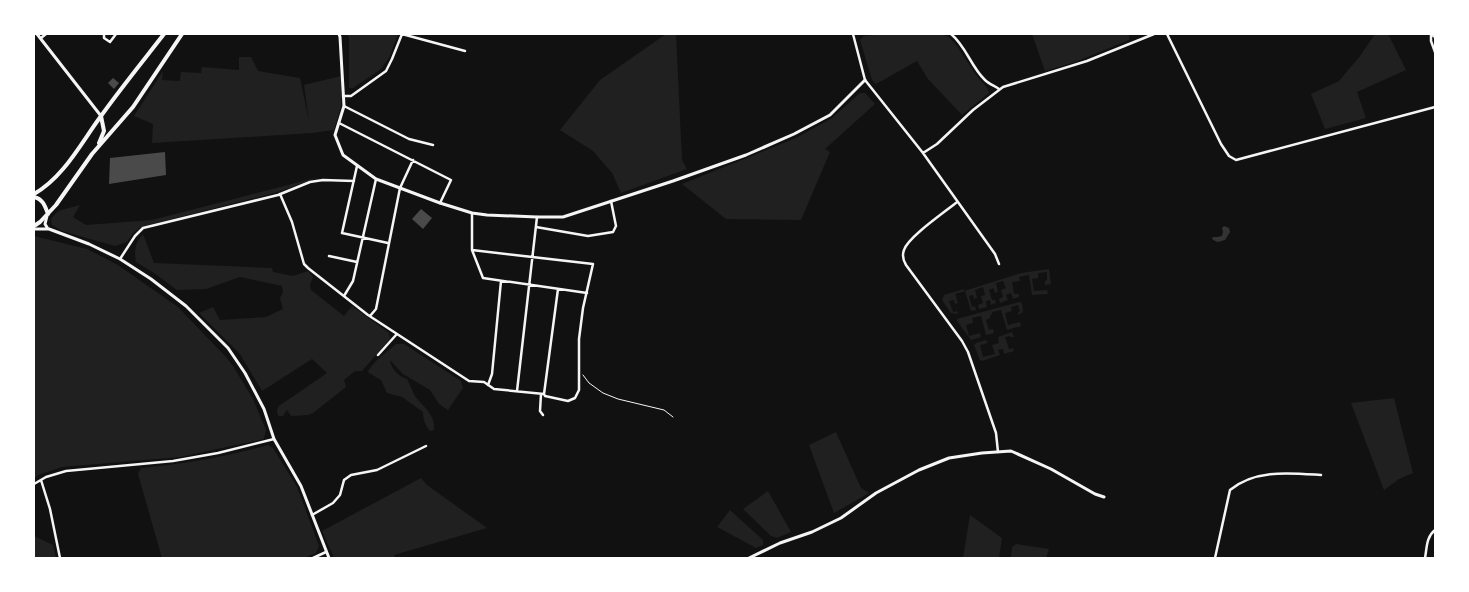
<svg xmlns="http://www.w3.org/2000/svg" width="1469" height="592" font-family="Mulish,sans-serif">
	<style>
		.green { fill: #202020 }
		.water { fill: #333 }
		.building { fill: #4a4a4a }
		.lines { fill: none; stroke-linecap: round; stroke-linejoin: round }
		.path { stroke: #f5f5f5; stroke-width: 1 }
		.minor { stroke: #f5f5f5; stroke-width: 2.5 }
		.tertiary { stroke: #f5f5f5; stroke-width: 3 }
		.secondary { stroke: #f5f5f5; stroke-width: 3 }
		.primary { stroke: #f5f5f5; stroke-width: 4 }
	</style>
	<rect width="100%" height="100%" fill="#111"/>
	<path class="green" d="M347,34H398L389,58L380,70L353,88H349V38Z
		M666,34H676L682,160L687,169L621,193L612,173L593,151L560,130L600,80Z
		M886,34H940L949,37L957,46L976,75L988,89L989,93L962,115L928,79L917,61L876,84L872,80L860,40L864,36Z
		M1032,34H1129V40L1075,62L1045,71Z
		M1375,34H1388L1406,70L1357,92L1366,118L1325,129L1311,94L1339,81L1360,56Z
		M239,57H251L258,71L300,78L309,121L304,85L341,76V106L334,130L312,133L152,143L153,124L134,116L163,71L162,80L179,81L180,80L181,72L201,73L202,67L239,70Z
		M860,93H865L875,104L825,149L830,152L801,220L726,219L682,184L796,138L832,118Z
		M319,177L278,192L141,227L133,233L127,242L115,246L62,231L52,225L51,219L58,211L80,205L73,217L86,225L152,220Z
		M143,234L154,263L272,268L273,272L293,276L308,271L313,277L310,285L311,290L344,316L352,306L389,333L390,339L362,371H355L344,380L346,387L313,413L308,415L291,416L287,410L283,416H278L277,410L279,406L327,373L312,359L262,391L240,354L199,313L213,307L220,320L266,317L283,309L280,298L283,292L282,286L240,277L206,289L177,290L154,273L136,262C134,250 135,243 143,234Z
		M34,236L87,249L118,265L178,307L225,356L233,366L253,399L266,430L264,439L180,457L62,467L38,475L34,479Z
		M1049,269L1051,284L1045,285V281L1047,280V272L1038,273V278L1032,279L1034,291L1047,290L1048,294L1032,295L1029,275L1019,277L1020,281L1012,282L1014,294H1019V297L1013,299L1011,293L1006,295L1008,300L1000,303L999,299L1003,297L1001,290L1006,288L1003,281L996,283L998,292L995,293L993,288L989,290L992,300H995L996,303L991,305L990,300L986,301L987,307L979,309L978,305L983,303L981,296L985,295L983,287L975,290L977,298L974,299L973,295L969,296L972,307L975,306L976,310L971,311L965,291L955,294L958,303L955,304L954,300L949,301L953,312L957,311L958,314L951,313L942,300L944,295L964,289V291L1021,273Z
		M1019,302L1022,303L1023,312L1018,315V313L1020,311L1018,305L1011,307L1012,311L1005,313L1008,325L1020,322L1021,326L1007,330L1001,310L992,312V314L990,315V318L986,320L989,330L993,329L994,333L986,335L981,316L972,318L973,323L966,325L969,336L980,333L981,337L971,340L957,321V319Z
		M1012,332L1014,337H1011L1010,336L1005,337L1009,349L1013,348L1014,351L1004,354L1003,349L998,350L1000,355L982,361L980,360L974,345L976,343L986,340L988,343L980,345L983,357L995,354L992,345L999,343L998,337Z
		M396,344H404L461,381L463,388L448,410L439,404L430,390L403,374L390,360C391,369 398,376 407,379C411,386 413,395 419,401C427,410 435,416 434,430L430,431C425,425 423,420 423,412L402,397L387,393L381,380L369,373L368,371C376,359 386,353 396,344Z
		M1394,398L1413,473L1399,479L1384,490L1351,403Z
		M836,432L861,488L869,493L834,513L809,445Z
		M268,445L273,448L297,487L319,546L316,553L304,558H162L138,474L141,468C184,464 226,457 268,445Z
		M421,478L427,485L487,528L394,555L396,558H334L322,531Z
		M768,491L791,532L777,538L771,536L743,509Z
		M730,510L763,540V545L756,548L717,527Z
		M970,515L1002,538L999,558H963Z
		M34,536L53,545L56,558H34Z
		M1016,544L1049,549L1046,558H1011L1012,547Z"/>
	<path class="water" d="M1224,226L1229,228L1230,232L1225,240L1218,242L1213,240L1212,238L1213,237H1217L1222,236L1223,232L1222,228Z"/>
	<path class="building" d="M113,78L119,83L114,89L108,83Z
		M165,152L166,175L109,184L110,158Z
		M421,209L432,218L423,229L412,219Z"/>
	<g class="lines">
		<path class="path" d="M583,375L589,383L603,393L618,399L664,410L673,417"/>
		<path class="minor" d="M104,34V38L110,42L116,34
			M402,34L465,51
			M853,34L865,80L923,153L995,254L999,264
			M951,34C966,46 971,67 985,80C989,84 995,86 999,89
			M1167,34L1221,144L1229,156L1236,160L1435,107
			M1431,34V41L1435,52
			M41,38L46,34
			M343,96H351L386,71L392,59L402,34
			M344,106L409,139L433,145
			M339,123L451,180L440,203
			M923,153L937,144L973,110L1003,87L1087,61L1154,34
			M357,166L342,233L388,243
			M280,194L292,222L304,264L308,268L368,315L469,381L484,382L494,389L544,394L545,396L568,401L575,398L579,390V339L583,308L593,264L472,250
			M957,202C945,212 908,237 904,250C902,255 903,260 906,265L962,341L968,352L996,433L998,452
			M472,213V250L483,278L587,293
			M536,227L588,236L613,232L616,226L611,201
			M329,256L357,262
			M120,259L135,236L143,228L278,195L310,182L323,180L354,181
			M344,296L353,281L376,179
			M370,316L376,309L400,188L413,160
			M378,355L396,335
			M488,385L492,374L501,281
			M517,391L537,217
			M541,394L540,411L543,415
			M544,394L558,289
			M41,480L50,509L60,558
			M34,484L46,477L66,471L173,461L218,453L274,439
			M312,515L333,503L340,495L344,480L351,475L377,470L426,446
			M313,558L326,552
			M1215,558L1230,490C1255,469 1290,473 1321,475
			M1425,558C1427,548 1426,537 1435,530"/>
		<path class="tertiary" d="M37,34L101,116
			M339,34L340,37L344,106L335,135L343,155L376,179L440,203L472,213L487,215L537,217H563L673,181L746,155L794,134L830,115L865,80
			M749,558L780,543L812,532L841,518L876,493L919,470L949,458L982,453L1011,451L1051,469L1095,494L1104,497"/>
		<path class="secondary" d="M47,216L45,224L48,229
			M34,229H49L89,244L120,259L151,279L186,306L228,348L245,373L264,409L274,439L301,486L329,558"/>
		<path class="primary" d="M1432,34L1435,36
			M99,143L104,131L101,116
			M34,194C64,177 81,143 101,116C121,88 143,61 164,34
			M34,197C43,199 45,206 48,214
			M34,226L40,222L56,205L92,154L133,107L182,34"/>
	</g>
	<rect width="1469" height="592" fill="none" stroke="#ffffff" stroke-width="70"/>
</svg>
